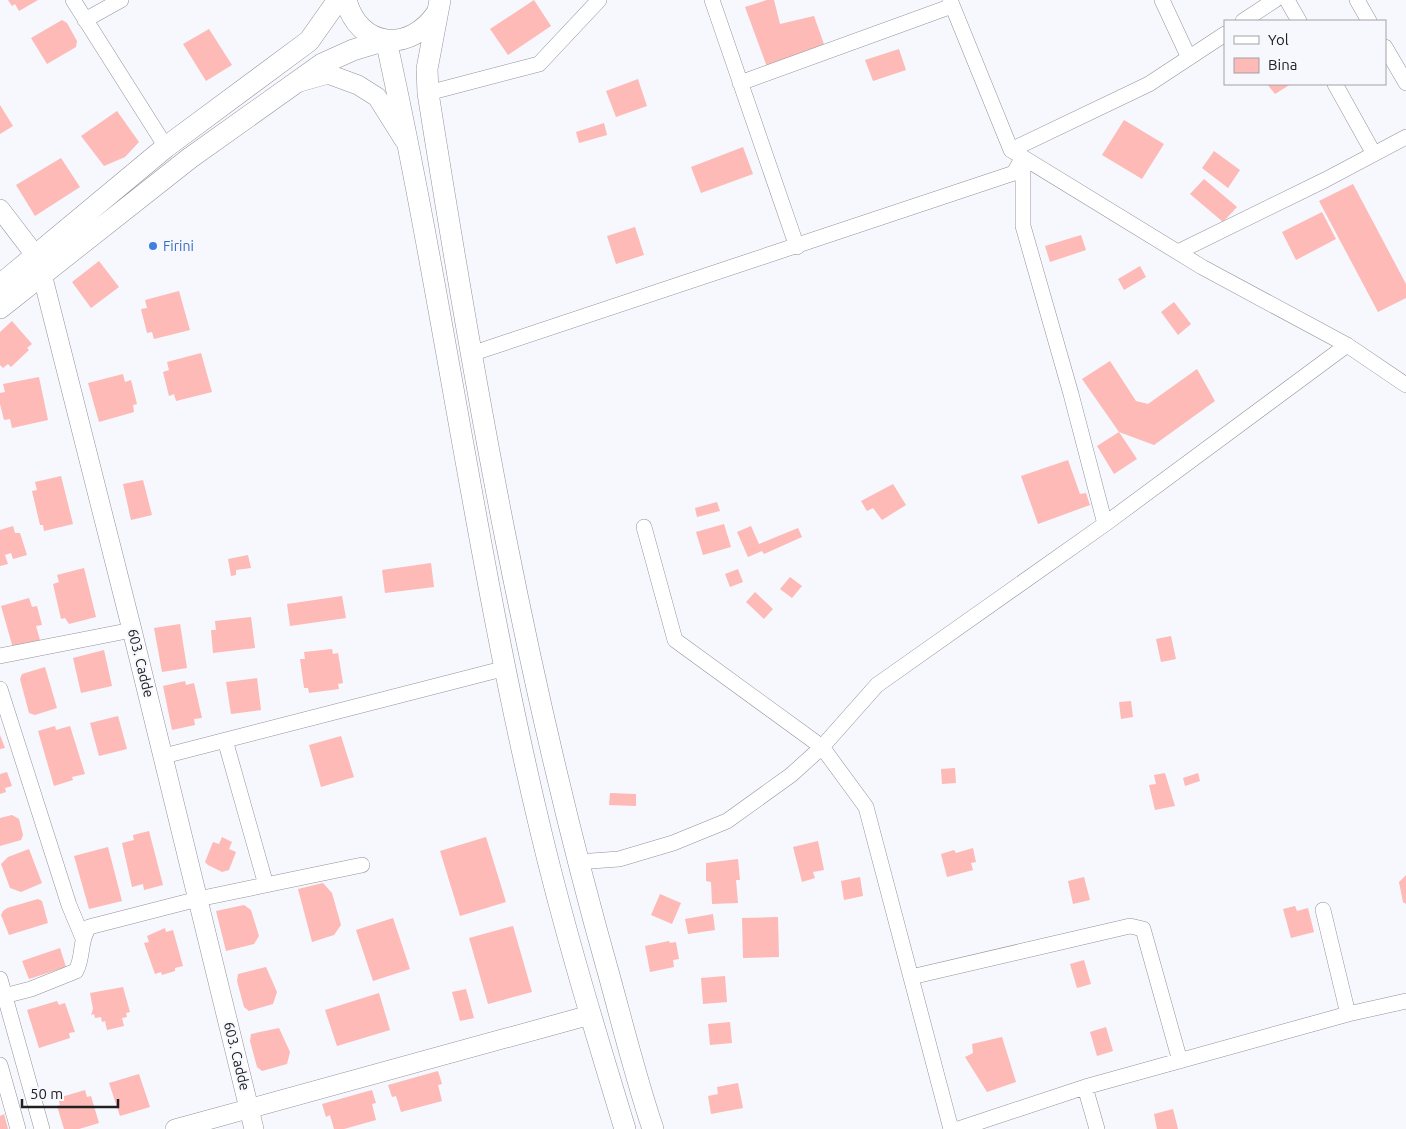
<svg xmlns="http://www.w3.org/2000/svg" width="1406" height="1129" font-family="Ubuntu,sans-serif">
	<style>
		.building { fill: #fdbab6 }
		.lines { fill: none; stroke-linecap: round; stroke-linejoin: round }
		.minor-casing { stroke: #92939b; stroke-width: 16 }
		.tertiary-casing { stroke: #92939b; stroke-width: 20 }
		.secondary-casing { stroke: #92939b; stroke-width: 22 }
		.minor { stroke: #fff; stroke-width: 15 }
		.tertiary { stroke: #fff; stroke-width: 19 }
		.secondary { stroke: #fff; stroke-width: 21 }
		.shop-dot { fill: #3f7fe0; stroke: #f7f7fe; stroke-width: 2 }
		.labels { text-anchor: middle; stroke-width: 4; stroke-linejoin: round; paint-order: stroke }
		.shop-label { font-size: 14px; fill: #366cbe; stroke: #f7f7fe; text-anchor: start }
		.street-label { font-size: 14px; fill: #202023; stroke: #f7f7fe }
	</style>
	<rect width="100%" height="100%" fill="#f7f7fe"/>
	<path class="building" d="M8,0H38L19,11L15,4L12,6Z
		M534,0L551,26L508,55L490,29Z
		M767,0H774L780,24L814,16L825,47L767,67L745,7Z
		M62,20L67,23L77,41L76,47L47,64L31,38Z
		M209,29L232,65L206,81L183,44Z
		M899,49L906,70L873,81L865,60Z
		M638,79L647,106L616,117L606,91Z
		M1267,84H1291L1275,94Z
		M0,105L13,126L0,134Z
		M117,111L139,142L125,157L104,166L81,136Z
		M1124,120L1164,144L1142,179L1102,155Z
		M604,123L607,135L579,143L576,132Z
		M743,147L753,174L701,193L691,167Z
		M1214,151L1240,170L1228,188L1202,168Z
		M61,158L80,187L35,216L16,185Z
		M1204,179L1237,207L1223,222L1190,194Z
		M1353,184L1406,284V298L1378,312L1319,201Z
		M1322,212L1336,239L1296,260L1282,232Z
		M635,227L644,255L616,264L607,236Z
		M1081,235L1086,250L1050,262L1045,246Z
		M99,261L119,287L91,308L72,282Z
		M1140,266L1146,277L1124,290L1118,279Z
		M179,291L190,330L154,339L152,332L147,333L141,309L147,308L145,300Z
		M1174,302L1191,324L1178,335L1161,312Z
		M12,321L32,344L27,348L29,350L11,367L8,364L3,368L0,365V332Z
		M201,353L212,392L176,401L174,394L169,396L163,372L169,370L167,362Z
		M1110,361L1136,401L1148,404L1197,369L1215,401L1154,445L1119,432L1082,379Z
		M123,374L125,382L131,380L137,404L133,405L134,412L99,422L88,383Z
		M39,377L48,420L12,428L10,419L4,420L0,404V393L5,392L3,384Z
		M1119,432L1137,459L1114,474L1097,446Z
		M1068,460L1080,494L1086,493L1090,505L1038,524L1021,476Z
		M61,476L73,524L44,531L43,525H40L32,491L37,490L35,482Z
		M143,480L152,515L131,520L123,484Z
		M893,484L906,505L882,520L873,508L867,511L861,501Z
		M717,502L720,511L697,517L695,508Z
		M724,524L731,547L703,555L696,532Z
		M13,526L15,533H20L27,555L13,559L11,553L5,555L8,564L0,566V530Z
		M751,526L759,544L798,528L802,537L764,554L762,551L748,557L737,532Z
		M248,555L251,568L236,570V575L231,576L228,559Z
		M431,563L434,587L385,593L382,570Z
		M84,568L96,617L69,624L65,618L61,619L53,584L59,582L57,575Z
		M738,569L743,582L730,587L725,574Z
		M790,577L802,586L792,598L780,589Z
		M755,592L773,609L764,619L746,602Z
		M342,596L346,618L290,626L287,604Z
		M29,598L32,607L37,606L42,625L36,626L40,640L13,648L1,606Z
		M251,617L255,648L213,653L211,630H216L215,621Z
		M180,624L187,668L162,672L154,628Z
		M1171,636L1176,659L1161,662L1156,639Z
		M332,649L333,654L338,653L343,683L338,684L339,689L309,693L308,688H304L300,659H305L304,652Z
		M104,650L112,686L81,693L73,658Z
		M45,667L57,708L35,715L29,713L20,679L22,674Z
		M257,678L261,710L231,714L226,682Z
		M185,681L186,685L194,683L202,718L194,719L195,725L172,730L163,686Z
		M1131,701L1133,717L1121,719L1119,702Z
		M118,716L127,749L99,756L90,723Z
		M55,726L56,730L70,726L85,774L72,777L73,780L54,786L38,731Z
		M0,735L5,748L0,749Z
		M341,736L354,777L321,787L309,745Z
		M955,768L956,783L942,784L941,769Z
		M7,772L12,786L5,788L6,792L0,794V774Z
		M1165,773L1175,806L1155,810L1149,785L1156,784L1154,775Z
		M1198,773L1200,781L1185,786L1183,778Z
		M610,793L636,794V806L609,805Z
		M12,815L19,819L23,835L21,840L0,846V818Z
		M149,831L163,885L144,890L143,884L132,887L122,843L134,840L133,835Z
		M222,837L232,842L229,849L236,852L229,870L222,872L208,865L205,862L213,842L219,844Z
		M486,837L506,902L460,916L440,851Z
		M818,841L824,870L813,872L815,878L802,882L793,847Z
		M108,847L122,901L89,909L74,856Z
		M973,848L976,862L971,863L973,870L947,877L941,854L954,850L956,853Z
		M29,849L42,883L21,892L10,888L1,864L8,857Z
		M738,859L740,880H736L738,903L712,904L711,882L706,881V863Z
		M1406,875V904L1403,902L1399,882Z
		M860,877L863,896L844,900L841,881Z
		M1084,877L1090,900L1073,904L1068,881Z
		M323,883L332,893L341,925L334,935L312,942L298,889Z
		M660,894L681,903L672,924L651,915Z
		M38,899L42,901L48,923L9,935L1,915L3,911L7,908Z
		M244,905L251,910L259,936L254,944L226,951L216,911Z
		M1295,906L1297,911L1308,908L1314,932L1291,938L1283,909Z
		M713,914L715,930L688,934L685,919Z
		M778,917L779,957L743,958L742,918Z
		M393,918L410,969L373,981L356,930Z
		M513,926L532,992L488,1004L469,938Z
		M165,928L166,932L173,930L183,966L175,968V971L162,975L161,972L155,974L144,943L149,942L147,936Z
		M669,941L670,943L676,942L679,959L673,960L674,967L650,972L645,946Z
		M60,948L66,967L29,979L22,961Z
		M1084,960L1091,984L1077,988L1070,964Z
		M266,967L277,992L273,1004L249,1011L244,1007L237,981L238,974Z
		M725,976L727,1002L703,1004L701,978Z
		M123,987L130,1012L126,1013L127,1017L122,1018L124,1026L107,1030L105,1021L102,1022L101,1017L95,1018L94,1014L91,1015L93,1009L90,993Z
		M466,989L474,1018L460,1021L452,992Z
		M379,993L390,1030L337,1046L325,1010Z
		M57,1001L59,1005L65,1003L75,1032L69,1033L70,1038L39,1048L27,1010Z
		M730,1022L732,1043L710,1045L708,1024Z
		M1106,1027L1113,1051L1097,1056L1090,1032Z
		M279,1028L290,1052L287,1064L262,1071L257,1067L250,1041L251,1034Z
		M1002,1037L1016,1082L987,1092L965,1057L973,1053L972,1044Z
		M438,1071L442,1084L438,1085L442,1101L401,1112L396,1096L392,1097L388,1085Z
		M139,1074L150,1107L120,1116L109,1083Z
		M738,1083L743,1108L711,1114L708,1096L718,1094L717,1087Z
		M85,1090L87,1097L91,1096L99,1123L79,1129H64L57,1106L60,1105L58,1098Z
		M372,1090L376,1103L372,1104L376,1120L344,1129H334L330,1115L326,1117L322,1104Z
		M1173,1109L1178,1129H1157L1154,1114Z
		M4,1114L8,1129H0V1116Z"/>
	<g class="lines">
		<g class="minor-casing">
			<path id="minor" d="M73,0L166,147
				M712,0L797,247
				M950,0L1011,150L1202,267L1347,345L1406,385
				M1162,0L1189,58
				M1287,0L1299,21
				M1357,0L1369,21
				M85,20L121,0
				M1243,21L1275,0
				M1385,47L1406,83
				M740,83L952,6
				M1335,84L1374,154
				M428,93L539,64L599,0
				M1011,150L1149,84L1225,34
				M1023,159V226L1071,394L1105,524
				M1178,252L1325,180L1406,137
				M471,354L1014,173L1023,157
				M644,527L675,640L822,747L866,807L951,1129
				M0,656L132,630
				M0,689L69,905L82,936
				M225,740L266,885
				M164,756L506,668
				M577,862L619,859L673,843L727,821L791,775L822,747L877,685L1105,524L1347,345
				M1323,910L1348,1014L1406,1001
				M911,977L1130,926L1143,929L1180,1061
				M0,979L42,1129
				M0,997L31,989L76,971C84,956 79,941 89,927L198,899L362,865
				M0,1065L18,1129
				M1085,1087L1097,1129
				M958,1129L1085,1087L1348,1014"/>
		</g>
		<g class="tertiary-casing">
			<path id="tertiary" d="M300,82L328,74L358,85L377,97L404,140
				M0,209L36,256L42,274L132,630L254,1129
				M175,1129L590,1015"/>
		</g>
		<g class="secondary-casing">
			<path id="secondary" d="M346,0C359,49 410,53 437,13
				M440,0L427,69L428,93C475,390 527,686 609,975C623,1026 636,1079 653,1129
				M0,285L166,147L309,41L338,0
				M0,308L190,158L322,64L353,50L386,40C444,303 478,571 541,832C565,932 595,1031 625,1129"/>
		</g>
		<use href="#minor" class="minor"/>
		<use href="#tertiary" class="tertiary"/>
		<use href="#secondary" class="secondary"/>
	</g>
	<circle class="shop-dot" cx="153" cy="246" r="5"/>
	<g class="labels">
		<g class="shop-label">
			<text x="163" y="251">Firini</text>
		</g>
		<g class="street-label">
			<text transform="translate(141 663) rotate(76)" y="5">603. Cadde</text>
			<text transform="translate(237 1056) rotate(76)" y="5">603. Cadde</text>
		</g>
	</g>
	<rect x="1224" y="20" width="162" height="65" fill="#f7f7fe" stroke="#a1a1a6"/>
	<rect x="1234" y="36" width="25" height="8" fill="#ffffff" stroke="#a1a1a6"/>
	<text x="1268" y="45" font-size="15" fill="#202023">Yol</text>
	<rect x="1234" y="58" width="25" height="15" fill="#fdbab6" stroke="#a1a1a6"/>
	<text x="1268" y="70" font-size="15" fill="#202023">Bina</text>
	<path d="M22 1099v8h96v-8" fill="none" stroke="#202023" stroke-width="2.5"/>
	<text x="30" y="1099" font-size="15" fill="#202023" stroke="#f7f7fe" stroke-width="4" paint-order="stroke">50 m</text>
</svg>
